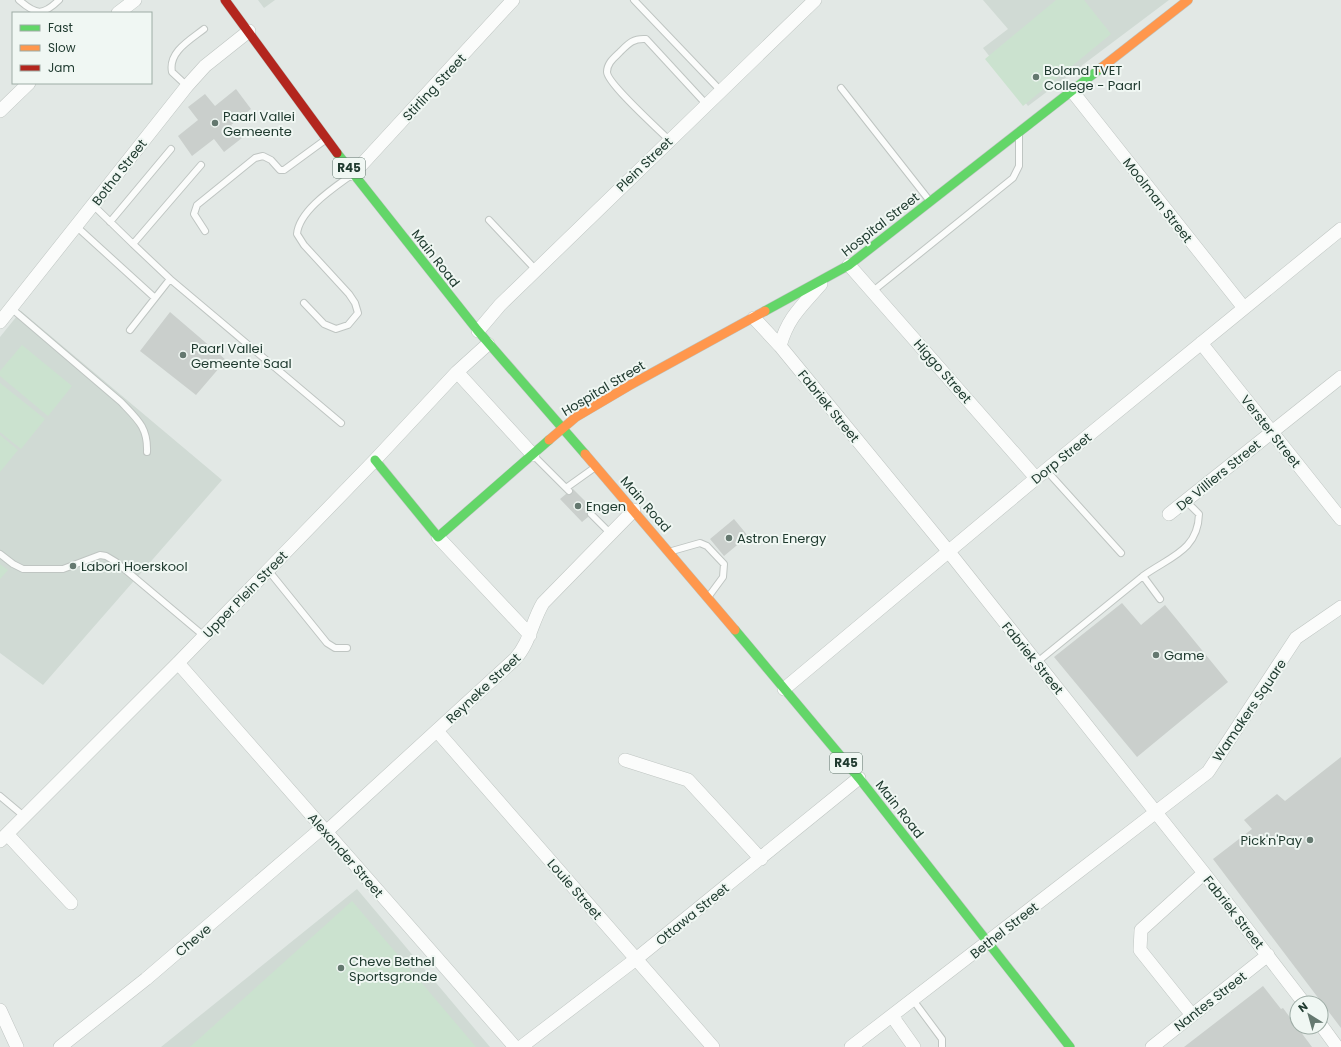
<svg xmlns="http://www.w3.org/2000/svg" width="1341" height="1047" font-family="Poppins,sans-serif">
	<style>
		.built { fill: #d0dad4 }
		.green { fill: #cbe2cf }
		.building { fill: #cacfcc }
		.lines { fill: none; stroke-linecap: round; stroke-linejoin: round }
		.lane-casing { stroke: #bfc5c2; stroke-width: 8 }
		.street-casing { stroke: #bfc5c2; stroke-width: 14 }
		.fast-casing { stroke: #bcc4c0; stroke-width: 10 }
		.slow-casing { stroke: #bcc4c0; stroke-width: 10 }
		.jam-casing { stroke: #bcc4c0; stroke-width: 10 }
		.lane { stroke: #fbfcfb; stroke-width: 6 }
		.street { stroke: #fbfcfb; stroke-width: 13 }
		.fast { stroke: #63d668; stroke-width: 9 }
		.slow { stroke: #ff974d; stroke-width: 9 }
		.jam { stroke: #b3261e; stroke-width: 9 }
		.poi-dot { fill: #64786f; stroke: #f0f7f3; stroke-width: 1.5 }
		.labels { text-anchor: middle; stroke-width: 4; stroke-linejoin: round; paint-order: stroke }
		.shield { fill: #f0f7f3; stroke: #5e736a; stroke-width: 1 }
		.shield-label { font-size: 12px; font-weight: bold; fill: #203b30 }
		.poi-label { font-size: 13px; fill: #203b30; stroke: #f0f7f3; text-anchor: start }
		.street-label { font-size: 13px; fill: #203b30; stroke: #f0f7f3 }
	</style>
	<rect width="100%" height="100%" fill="#e2e8e5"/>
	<path class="built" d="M258,0H275L264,8Z
		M983,0H1169L1028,106L983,48L1008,29Z
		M21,311L222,480L43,685L0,653V337Z
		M357,889L490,1047H161Z"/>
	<path class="green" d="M1056,0H1084L1111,34L1023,106L985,59Z
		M22,345L72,386L48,416L0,376V371Z
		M0,383L45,419L21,449L0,432Z
		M0,435L18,450L0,472Z
		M0,564L8,570L0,579Z
		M352,901L476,1047H190Z"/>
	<path class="building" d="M236,89L251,109L231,125L242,138L224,152L214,139L192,156L178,136L198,120L188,107L205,94L215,106Z
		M170,312L226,360L196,395L140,351Z
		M573,489L594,510L588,511V517L582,522L560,499L566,494H572Z
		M734,519L748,536L724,556L710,539Z
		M1122,603L1141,625L1165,605L1228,682L1137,757L1054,657Z
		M1341,757V1028L1213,859L1252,829L1244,820L1277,794L1285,801Z
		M1263,986L1281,1009L1283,1008L1312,1047H1184Z"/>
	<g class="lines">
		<g class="lane-casing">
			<path id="lane" d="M19,0C36,15 43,16 59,0
				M634,0L720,90
				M187,86L172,72C168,52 190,40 204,29
				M841,88L929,200
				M669,140C658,129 607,83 607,72C607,63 614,58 620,52C628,44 633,38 646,39L706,104
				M93,205L133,244L201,165
				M489,220L536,270
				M110,222L171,149
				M77,227L155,298
				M205,231L194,214L197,205L255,158L263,156L271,160L280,170H284L325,140
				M133,244L170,279L341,423
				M873,291L1013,178L1019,166V136
				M304,303L324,324L336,329L348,325L358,313L355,303L349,294L304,245L297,234C299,211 332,189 350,176
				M11,308L121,402C137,419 148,427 147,452
				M130,330L170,279
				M534,456L569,491
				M1046,470L1121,553
				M566,488L594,468
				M591,514L611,534
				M672,551L700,543L707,546L724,564L723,577L709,596
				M0,554L13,564L23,569H63L100,555L106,556L116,562L204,636
				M268,570L327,643L335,648H347
				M1143,576C1169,557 1198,551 1199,514L1185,500
				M1036,663L1143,576L1160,599
				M0,796L25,817
				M913,1000L942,1039V1047"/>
		</g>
		<g class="street-casing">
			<path id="street" d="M118,13L135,0
				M1072,91L1244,308
				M0,111L29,83
				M353,174L513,0
				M849,265L1036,478
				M754,318L780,346L949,552L1204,873L1304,1003
				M0,322L187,86L205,66L249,31
				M478,331L500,305L815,0
				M1201,343L1341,519
				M780,346C788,317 802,306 821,284
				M457,372L533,455
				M1169,514L1341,377
				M438,537L530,635
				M178,663L515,1047
				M784,689L1046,470L1341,229
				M437,731L713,1047
				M625,760L688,780L761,859
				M326,832L515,659C530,643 532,621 543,603L634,510
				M8,835L71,903
				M0,841L178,663L375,460L457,372L488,344
				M0,1010L17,1047
				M1192,1015L1140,950L1141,930L1204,873
				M892,1016L914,1047
				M1321,1025L1337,1047
				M60,1047L146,979L322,828
				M521,1047L636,959L859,778
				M851,1047L1208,772L1296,638L1341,607
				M1152,1047L1268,955"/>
		</g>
		<g class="fast-casing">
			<path id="fast" d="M337,153L478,331L585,454
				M765,311L849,265L1101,68
				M375,460L438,537L549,440
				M735,630L859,778L1070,1047"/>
		</g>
		<g class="slow-casing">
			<path id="slow" d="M1101,68L1188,0
				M549,440L576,417L632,384L765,311
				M585,454L735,630"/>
		</g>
		<g class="jam-casing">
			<path id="jam" d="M225,0L337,153"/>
		</g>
		<use href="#lane" class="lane"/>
		<use href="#street" class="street"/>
		<use href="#fast" class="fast"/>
		<use href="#slow" class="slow"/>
		<use href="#jam" class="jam"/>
	</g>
	<g class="poi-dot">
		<circle cx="1036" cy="77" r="4"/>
		<circle cx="215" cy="123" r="4"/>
		<circle cx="183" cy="355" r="4"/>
		<circle cx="578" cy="506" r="4"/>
		<circle cx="729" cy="538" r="4"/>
		<circle cx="73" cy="566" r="4"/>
		<circle cx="1156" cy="655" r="4"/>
		<circle cx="1310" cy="840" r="4"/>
		<circle cx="341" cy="968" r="4"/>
	</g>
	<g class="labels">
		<g class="shield">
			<rect x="333" y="158" width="32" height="20" rx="3"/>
			<rect x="830" y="753" width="32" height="20" rx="3"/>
		</g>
		<g class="shield-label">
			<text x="349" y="172">R45</text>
			<text x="846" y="767">R45</text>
		</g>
		<g class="poi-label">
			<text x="1044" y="75">Boland TVET<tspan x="1044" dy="15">College - Paarl</tspan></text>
			<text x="223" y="121">Paarl Vallei<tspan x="223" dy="15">Gemeente</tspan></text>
			<text x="191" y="353">Paarl Vallei<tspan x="191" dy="15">Gemeente Saal</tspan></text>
			<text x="586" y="511">Engen</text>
			<text x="737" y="543">Astron Energy</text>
			<text x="81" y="571">Labori Hoerskool</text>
			<text x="1164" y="660">Game</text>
			<text x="1302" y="845" text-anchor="end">Pick'n'Pay</text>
			<text x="349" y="966">Cheve Bethel<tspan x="349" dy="15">Sportsgronde</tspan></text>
		</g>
		<g class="street-label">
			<text transform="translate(434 87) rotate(-47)" y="5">Stirling Street</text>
			<text transform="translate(644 164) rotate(-44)" y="5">Plein Street</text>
			<text transform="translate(119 172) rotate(-52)" y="5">Botha Street</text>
			<text transform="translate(1158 200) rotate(52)" y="5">Moolman Street</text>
			<text transform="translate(880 224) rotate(-38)" y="5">Hospital Street</text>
			<text transform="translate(436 258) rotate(52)" y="5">Main Road</text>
			<text transform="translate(943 371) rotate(49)" y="5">Higgo Street</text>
			<text transform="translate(603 388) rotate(-31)" y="5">Hospital Street</text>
			<text transform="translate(829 406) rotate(51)" y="5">Fabriek Street</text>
			<text transform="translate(1271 431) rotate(52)" y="5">Verster Street</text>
			<text transform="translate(1061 458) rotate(-39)" y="5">Dorp Street</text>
			<text transform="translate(1218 475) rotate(-39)" y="5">De Villiers Street</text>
			<text transform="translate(646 504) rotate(49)" y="5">Main Road</text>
			<text transform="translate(245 594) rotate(-46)" y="5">Upper Plein Street</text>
			<text transform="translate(1033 658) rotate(51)" y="5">Fabriek Street</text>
			<text transform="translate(483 688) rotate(-43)" y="5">Reyneke Street</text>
			<text transform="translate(1249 710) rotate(-56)" y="5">Wamakers Square</text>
			<text transform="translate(900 809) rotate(52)" y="5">Main Road</text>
			<text transform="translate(346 855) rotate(49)" y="5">Alexander Street</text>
			<text transform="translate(575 889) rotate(49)" y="5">Louie Street</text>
			<text transform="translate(1234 912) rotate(52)" y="5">Fabriek Street</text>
			<text transform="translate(692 914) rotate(-39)" y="5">Ottawa Street</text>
			<text transform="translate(1004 930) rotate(-38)" y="5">Bethel Street</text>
			<text transform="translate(193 940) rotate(-40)" y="5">Cheve</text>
			<text transform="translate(1210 1001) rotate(-38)" y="5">Nantes Street</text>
		</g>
	</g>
	<rect x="12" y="12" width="140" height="72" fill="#f0f7f3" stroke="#9daca5"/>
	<rect x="20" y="25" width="20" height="6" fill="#63d668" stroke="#9daca5"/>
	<text x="48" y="32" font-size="12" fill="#203b30">Fast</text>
	<rect x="20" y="45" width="20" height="6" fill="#ff974d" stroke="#9daca5"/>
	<text x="48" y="52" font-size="12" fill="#203b30">Slow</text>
	<rect x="20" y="65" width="20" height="6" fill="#b3261e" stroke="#9daca5"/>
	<text x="48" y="72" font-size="12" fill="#203b30">Jam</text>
	<g transform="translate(1309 1015) rotate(323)"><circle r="19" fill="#f0f7f3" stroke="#9daca5"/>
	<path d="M0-3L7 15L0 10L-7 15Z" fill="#64786f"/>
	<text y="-6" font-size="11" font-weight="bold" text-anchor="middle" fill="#203b30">N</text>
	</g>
</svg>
